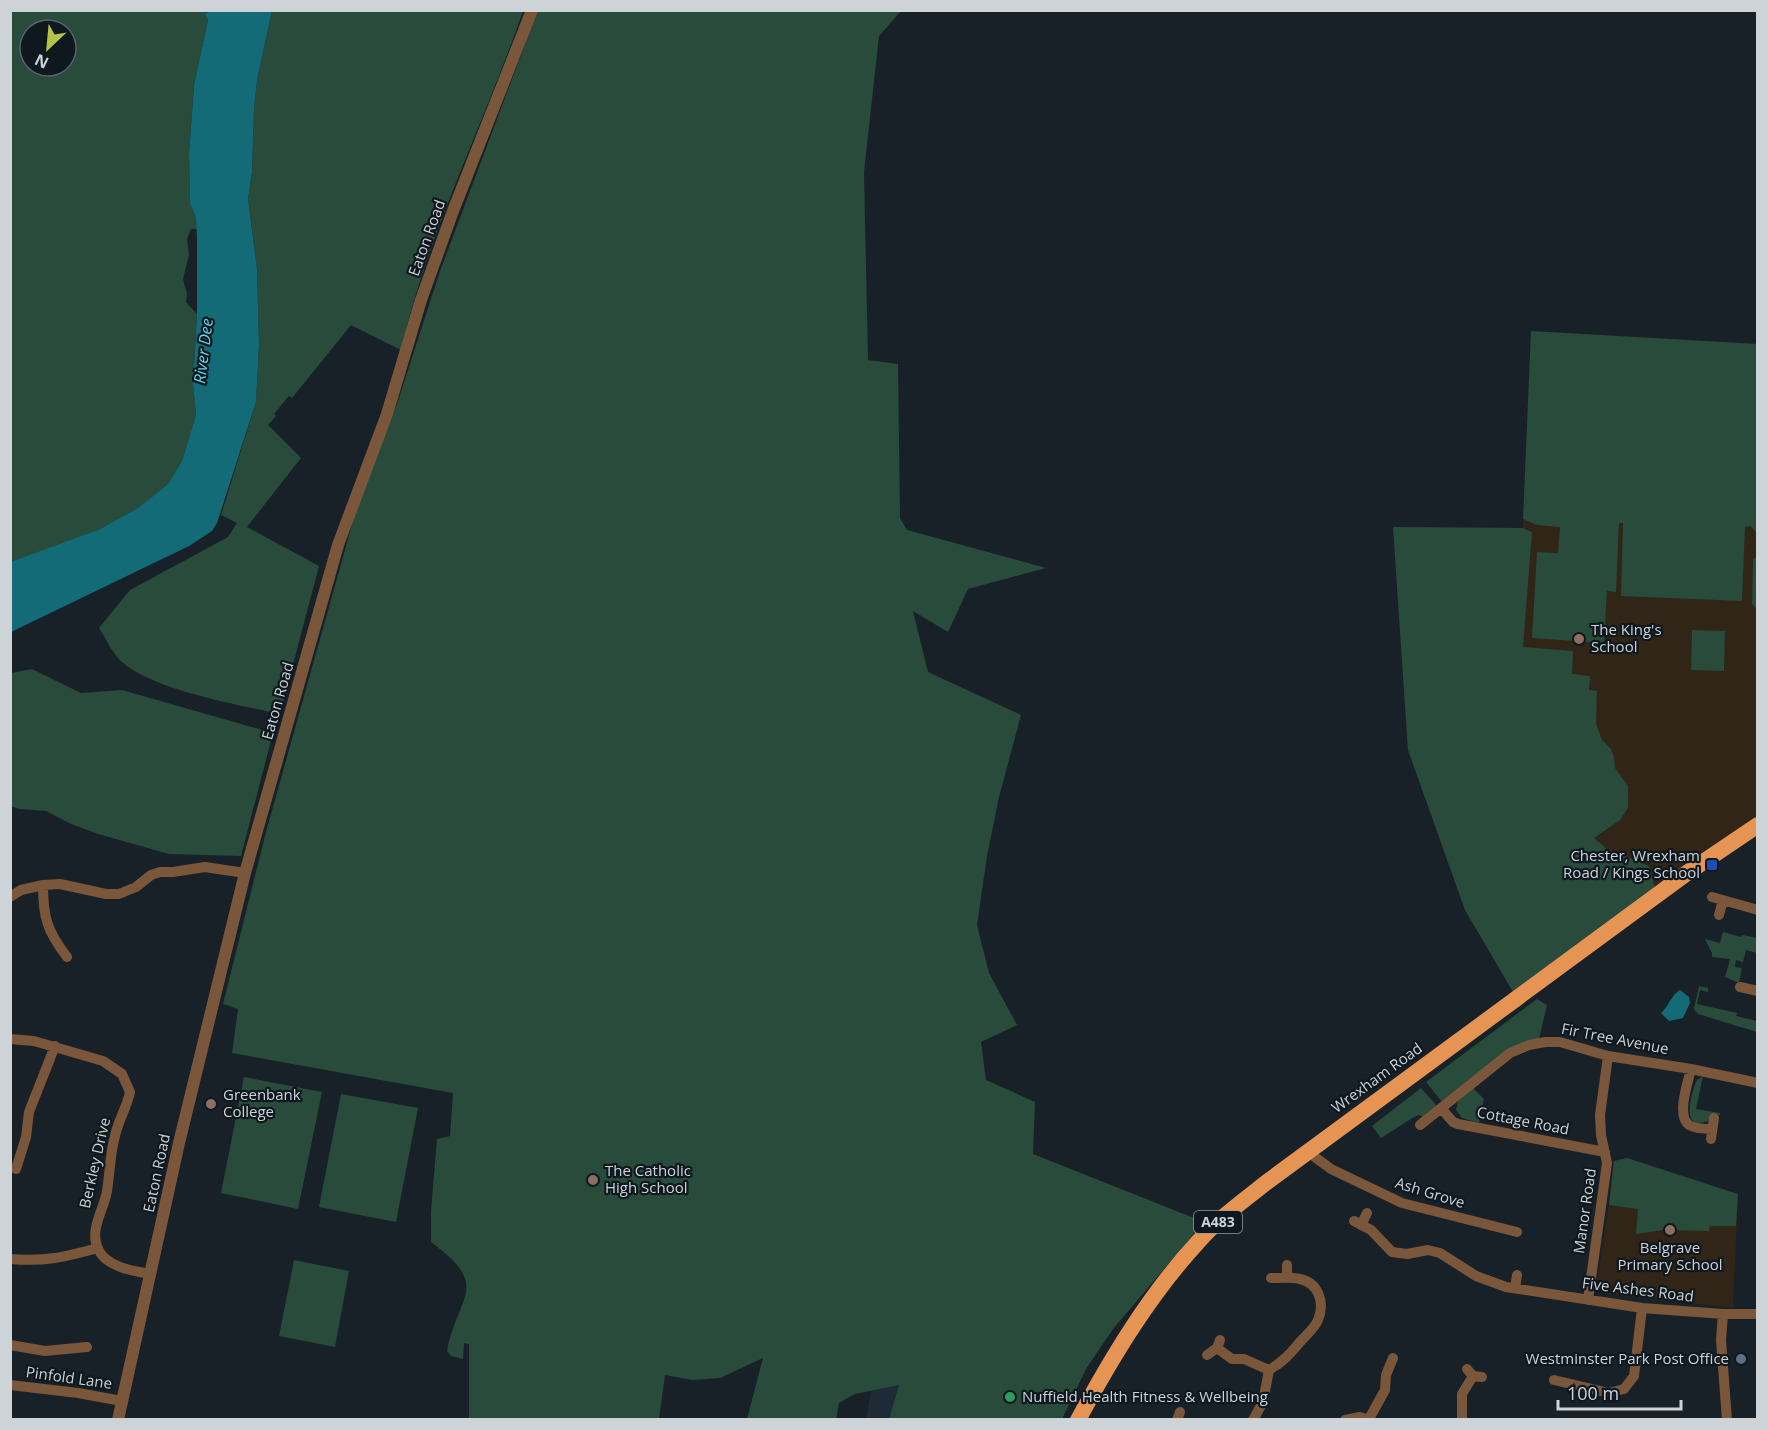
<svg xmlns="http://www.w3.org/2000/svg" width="1768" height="1430" font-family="'Open Sans',sans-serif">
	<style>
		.built { fill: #1d2b36 }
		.education { fill: #302516 }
		.green { fill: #284b3b; fill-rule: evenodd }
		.water { fill: #136b77 }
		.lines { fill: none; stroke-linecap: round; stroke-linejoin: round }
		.minor { stroke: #7a563b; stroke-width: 10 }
		.tertiary { stroke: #7a563b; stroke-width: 12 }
		.trunk { stroke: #e69453; stroke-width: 16 }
		.education-dot { fill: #8d6e63; stroke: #0f181e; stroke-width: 2 }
		.transit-dot { fill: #1a4fb4; stroke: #0f181e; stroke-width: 2 }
		.service-dot { fill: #5c6f8a; stroke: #0f181e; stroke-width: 2 }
		.leisure-dot { fill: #2e9e5b; stroke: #0f181e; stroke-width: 2 }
		.labels { text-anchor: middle; stroke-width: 4.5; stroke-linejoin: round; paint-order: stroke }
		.shield { fill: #0f181e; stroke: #949ba0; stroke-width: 1.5 }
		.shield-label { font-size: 14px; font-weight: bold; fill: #cdd3d7 }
		.street-label { font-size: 15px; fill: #cdd3d7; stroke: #0f181e }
		.poi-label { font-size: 15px; fill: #cdd3d7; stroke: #0f181e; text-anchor: start }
		.water-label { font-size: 16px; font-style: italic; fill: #62d8ea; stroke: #0f181e }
	</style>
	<rect width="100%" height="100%" fill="#182128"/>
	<path class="built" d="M900,1384L889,1419L866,1420L871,1390Z"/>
	<path class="education" d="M1531,331L1757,344V818L1655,888L1465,910L1408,750L1393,527L1523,528Z
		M1627,1158L1738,1194L1733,1308L1605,1294L1596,1287L1609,1205L1613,1161Z"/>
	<path class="green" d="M11,11H209L205,14L208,20L194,85L189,154L190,203L196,218L197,229H191L187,239L189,255L183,279L187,294L186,302L197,314L193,384L196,415L182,461L168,484L137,509L100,529L11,564ZM30,30H66V66H30Z
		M272,11H523C484,124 428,232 401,350L351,325L292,398L289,396L274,414L276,416L268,425L301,458L247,527L319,566L280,714C239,705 153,690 122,662C113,654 106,639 99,628L130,590L228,537L237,523L221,515L256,402L259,345L257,269L248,199L252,172L254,109L257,80Z
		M536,11H901L879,36L864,172L868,360L898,364L900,518L907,530L1046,568L968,589L948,632L913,611L928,672L1021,715L999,797L987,856L977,925L989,973L1017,1025L981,1042L986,1080L1035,1102L1033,1154L1204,1222L1113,1329L1086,1369L1062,1419H889L899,1385L855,1394L839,1403L836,1419H747L763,1358L720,1378L692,1380L665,1375L659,1419H469V1344L464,1343L463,1359L451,1356L447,1351C458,1294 492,1287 431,1242V1211L437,1139L450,1136L453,1093L232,1053L238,1009L223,1004L266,832L355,514L397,404L440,271L523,50Z
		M1531,331L1757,344V530L1756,532L1750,526L1745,527L1742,601L1621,596L1623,523H1619L1616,592L1607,591L1604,643L1532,638L1537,552L1558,553L1560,527L1537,525L1523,519Z
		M1393,527L1523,528L1532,532L1523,647L1573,651L1572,674L1590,676L1589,690L1597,691L1596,723L1602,740L1611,749L1614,757L1615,768L1628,786V808L1620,820L1594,838L1606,848L1649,866L1655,888L1513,992L1465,910L1408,750Z
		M1757,556V610L1752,604L1753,559Z
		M1692,630L1725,631L1724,671L1691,670Z
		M32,669L81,693L122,690L273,733L241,856L169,854L98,834L71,824L46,811L19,809L11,806V673Z
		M1723,932L1741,937L1742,935L1757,938V953L1746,950L1743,962L1736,960L1735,967L1742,968L1739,983L1725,977L1730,959L1712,957V953L1705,939L1720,943Z
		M1699,986L1708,988V992L1700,990L1697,1004L1737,1013L1736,1016L1757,1021V1032L1698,1014L1694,1009Z
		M1537,999L1547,1005L1539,1039L1442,1102L1426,1082Z
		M1703,1076L1696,1109L1720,1113V1115L1711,1114L1708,1121C1679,1132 1692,1094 1696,1081Z
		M244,1077L322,1092L298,1209L221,1193Z
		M1421,1088L1437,1106L1423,1117L1419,1115L1414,1117L1381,1138L1372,1126Z
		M1473,1088L1484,1099L1479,1123L1462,1118L1456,1110L1458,1101Z
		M341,1094L418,1108L396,1222L319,1207Z
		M1627,1158L1738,1194L1736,1226H1710L1709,1231L1663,1230L1636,1234L1638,1209L1609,1205L1614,1161Z
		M294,1260L349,1271L335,1347L279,1336Z"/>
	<path class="water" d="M209,11H272L257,80L254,109L252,172L248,199L257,269L259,345L256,402L217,523L212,531L189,546L11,632V562L100,529L138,508L168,484L182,461L196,415L193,384L197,314V238L196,218L190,203L189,154L194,85L208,20L205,14Z
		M1680,990L1689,997L1690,1003L1683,1018L1669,1021L1661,1013C1669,1006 1671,995 1680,990Z"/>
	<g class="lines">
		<path class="minor" d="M43,885C43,917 47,931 67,957
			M10,897L21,890L43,885L60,884L106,894H119L136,887L151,875L160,872H173L205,867L245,873
			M1712,897L1758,910
			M1719,915L1723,900
			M1740,987L1758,991
			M10,1039L34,1041L103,1061L122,1074L130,1092C127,1107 118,1121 115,1136C110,1153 110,1172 107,1191C104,1210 89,1229 98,1249C106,1267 133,1271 150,1274
			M1691,1069C1688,1082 1676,1116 1689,1125C1695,1129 1705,1129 1712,1129
			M1441,1108L1453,1122L1458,1124L1605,1152
			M1420,1125L1510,1053L1529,1045L1545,1042H1560L1608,1056L1691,1069L1758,1083
			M1711,1139L1714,1118
			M1308,1152L1331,1169L1402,1203L1517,1232
			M16,1169L26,1137L29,1112L55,1046
			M1354,1221L1371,1230L1392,1252L1407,1254L1428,1250L1440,1253L1476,1276L1506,1287L1642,1308L1723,1314H1758
			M1361,1225L1367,1213
			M10,1259C45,1262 65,1257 98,1248
			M1287,1277V1265
			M1515,1288L1517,1275
			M1588,1300L1607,1163L1601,1135L1600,1115L1608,1056
			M1723,1314L1721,1340L1727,1420
			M10,1345L45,1351L87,1347
			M1217,1348L1232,1359H1244L1269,1370
			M1207,1355L1217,1348L1220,1340
			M1467,1369L1473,1376L1482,1377
			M1554,1380L1609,1393L1624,1389L1634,1376L1642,1308
			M10,1385L78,1393L122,1401
			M1369,1419L1385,1390L1386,1375L1393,1358
			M1177,1420L1180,1412
			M1253,1420L1263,1402L1269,1370C1283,1362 1290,1354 1300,1342C1306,1335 1315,1328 1318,1320C1325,1303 1319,1283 1300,1279C1291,1277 1280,1278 1271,1278
			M1345,1420L1360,1417L1370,1420
			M1462,1420V1394L1473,1376"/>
		<path class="tertiary" d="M118,1420L179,1143L245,873L338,545L387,414L421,300L453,211L532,10"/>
		<path class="trunk" d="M1078,1420C1112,1357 1150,1294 1198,1242C1218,1219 1243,1201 1267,1182L1687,873L1758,825"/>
	</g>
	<g class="education-dot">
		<circle cx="1579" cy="639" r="6"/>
		<circle cx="211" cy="1104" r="6"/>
		<circle cx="593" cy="1180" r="6"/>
		<circle cx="1670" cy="1230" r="6"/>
	</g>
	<rect class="transit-dot" x="1706" y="859" width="12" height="12" rx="3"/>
	<circle class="service-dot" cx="1741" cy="1359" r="6"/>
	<circle class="leisure-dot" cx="1010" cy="1397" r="6"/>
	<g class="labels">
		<rect class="shield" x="1194" y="1211" width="48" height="22" rx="4.5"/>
		<g class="shield-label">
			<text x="1218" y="1227">A483</text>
		</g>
		<g class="street-label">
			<text transform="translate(427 238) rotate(-70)" y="5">Eaton Road</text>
			<text transform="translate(278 701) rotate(-74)" y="5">Eaton Road</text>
			<text transform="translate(1615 1039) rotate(11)" y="5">Fir Tree Avenue</text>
			<text transform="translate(1377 1078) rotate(-36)" y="5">Wrexham Road</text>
			<text transform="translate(1523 1121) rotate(11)" y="5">Cottage Road</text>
			<text transform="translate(95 1163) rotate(-77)" y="5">Berkley Drive</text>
			<text transform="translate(157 1173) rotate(-78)" y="5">Eaton Road</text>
			<text transform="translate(1430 1193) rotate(17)" y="5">Ash Grove</text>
			<text transform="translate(1585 1211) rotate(-82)" y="5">Manor Road</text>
			<text transform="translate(1638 1290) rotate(7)" y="5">Five Ashes Road</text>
			<text transform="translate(69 1378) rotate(8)" y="5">Pinfold Lane</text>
		</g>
		<g class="poi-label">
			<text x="1591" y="635">The King's<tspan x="1591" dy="17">School</tspan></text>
			<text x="1700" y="861" text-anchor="end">Chester, Wrexham<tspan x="1700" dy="17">Road / Kings School</tspan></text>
			<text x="223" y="1100">Greenbank<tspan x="223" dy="17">College</tspan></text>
			<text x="605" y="1176">The Catholic<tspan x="605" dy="17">High School</tspan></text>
			<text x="1670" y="1253" text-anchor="middle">Belgrave<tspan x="1670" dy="17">Primary School</tspan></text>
			<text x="1729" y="1364" text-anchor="end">Westminster Park Post Office</text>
			<text x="1022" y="1402">Nuffield Health Fitness &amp; Wellbeing</text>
		</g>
		<g class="water-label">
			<text transform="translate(203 351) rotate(-83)" y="6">River Dee</text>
		</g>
	</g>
	<rect width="1768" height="1430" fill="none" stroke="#cdd3d7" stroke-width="24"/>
	<g transform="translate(48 48) rotate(206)"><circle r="28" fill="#0f181e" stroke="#5b6368" stroke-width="1.5"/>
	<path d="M0-4.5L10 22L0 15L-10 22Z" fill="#b4c24a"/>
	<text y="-9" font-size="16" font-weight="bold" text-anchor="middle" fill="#cdd3d7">N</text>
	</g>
	<path d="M1558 1400v9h123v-9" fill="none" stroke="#cdd3d7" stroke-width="3"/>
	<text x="1567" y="1400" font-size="18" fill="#cdd3d7" stroke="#0f181e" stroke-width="4.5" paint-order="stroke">100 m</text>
</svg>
